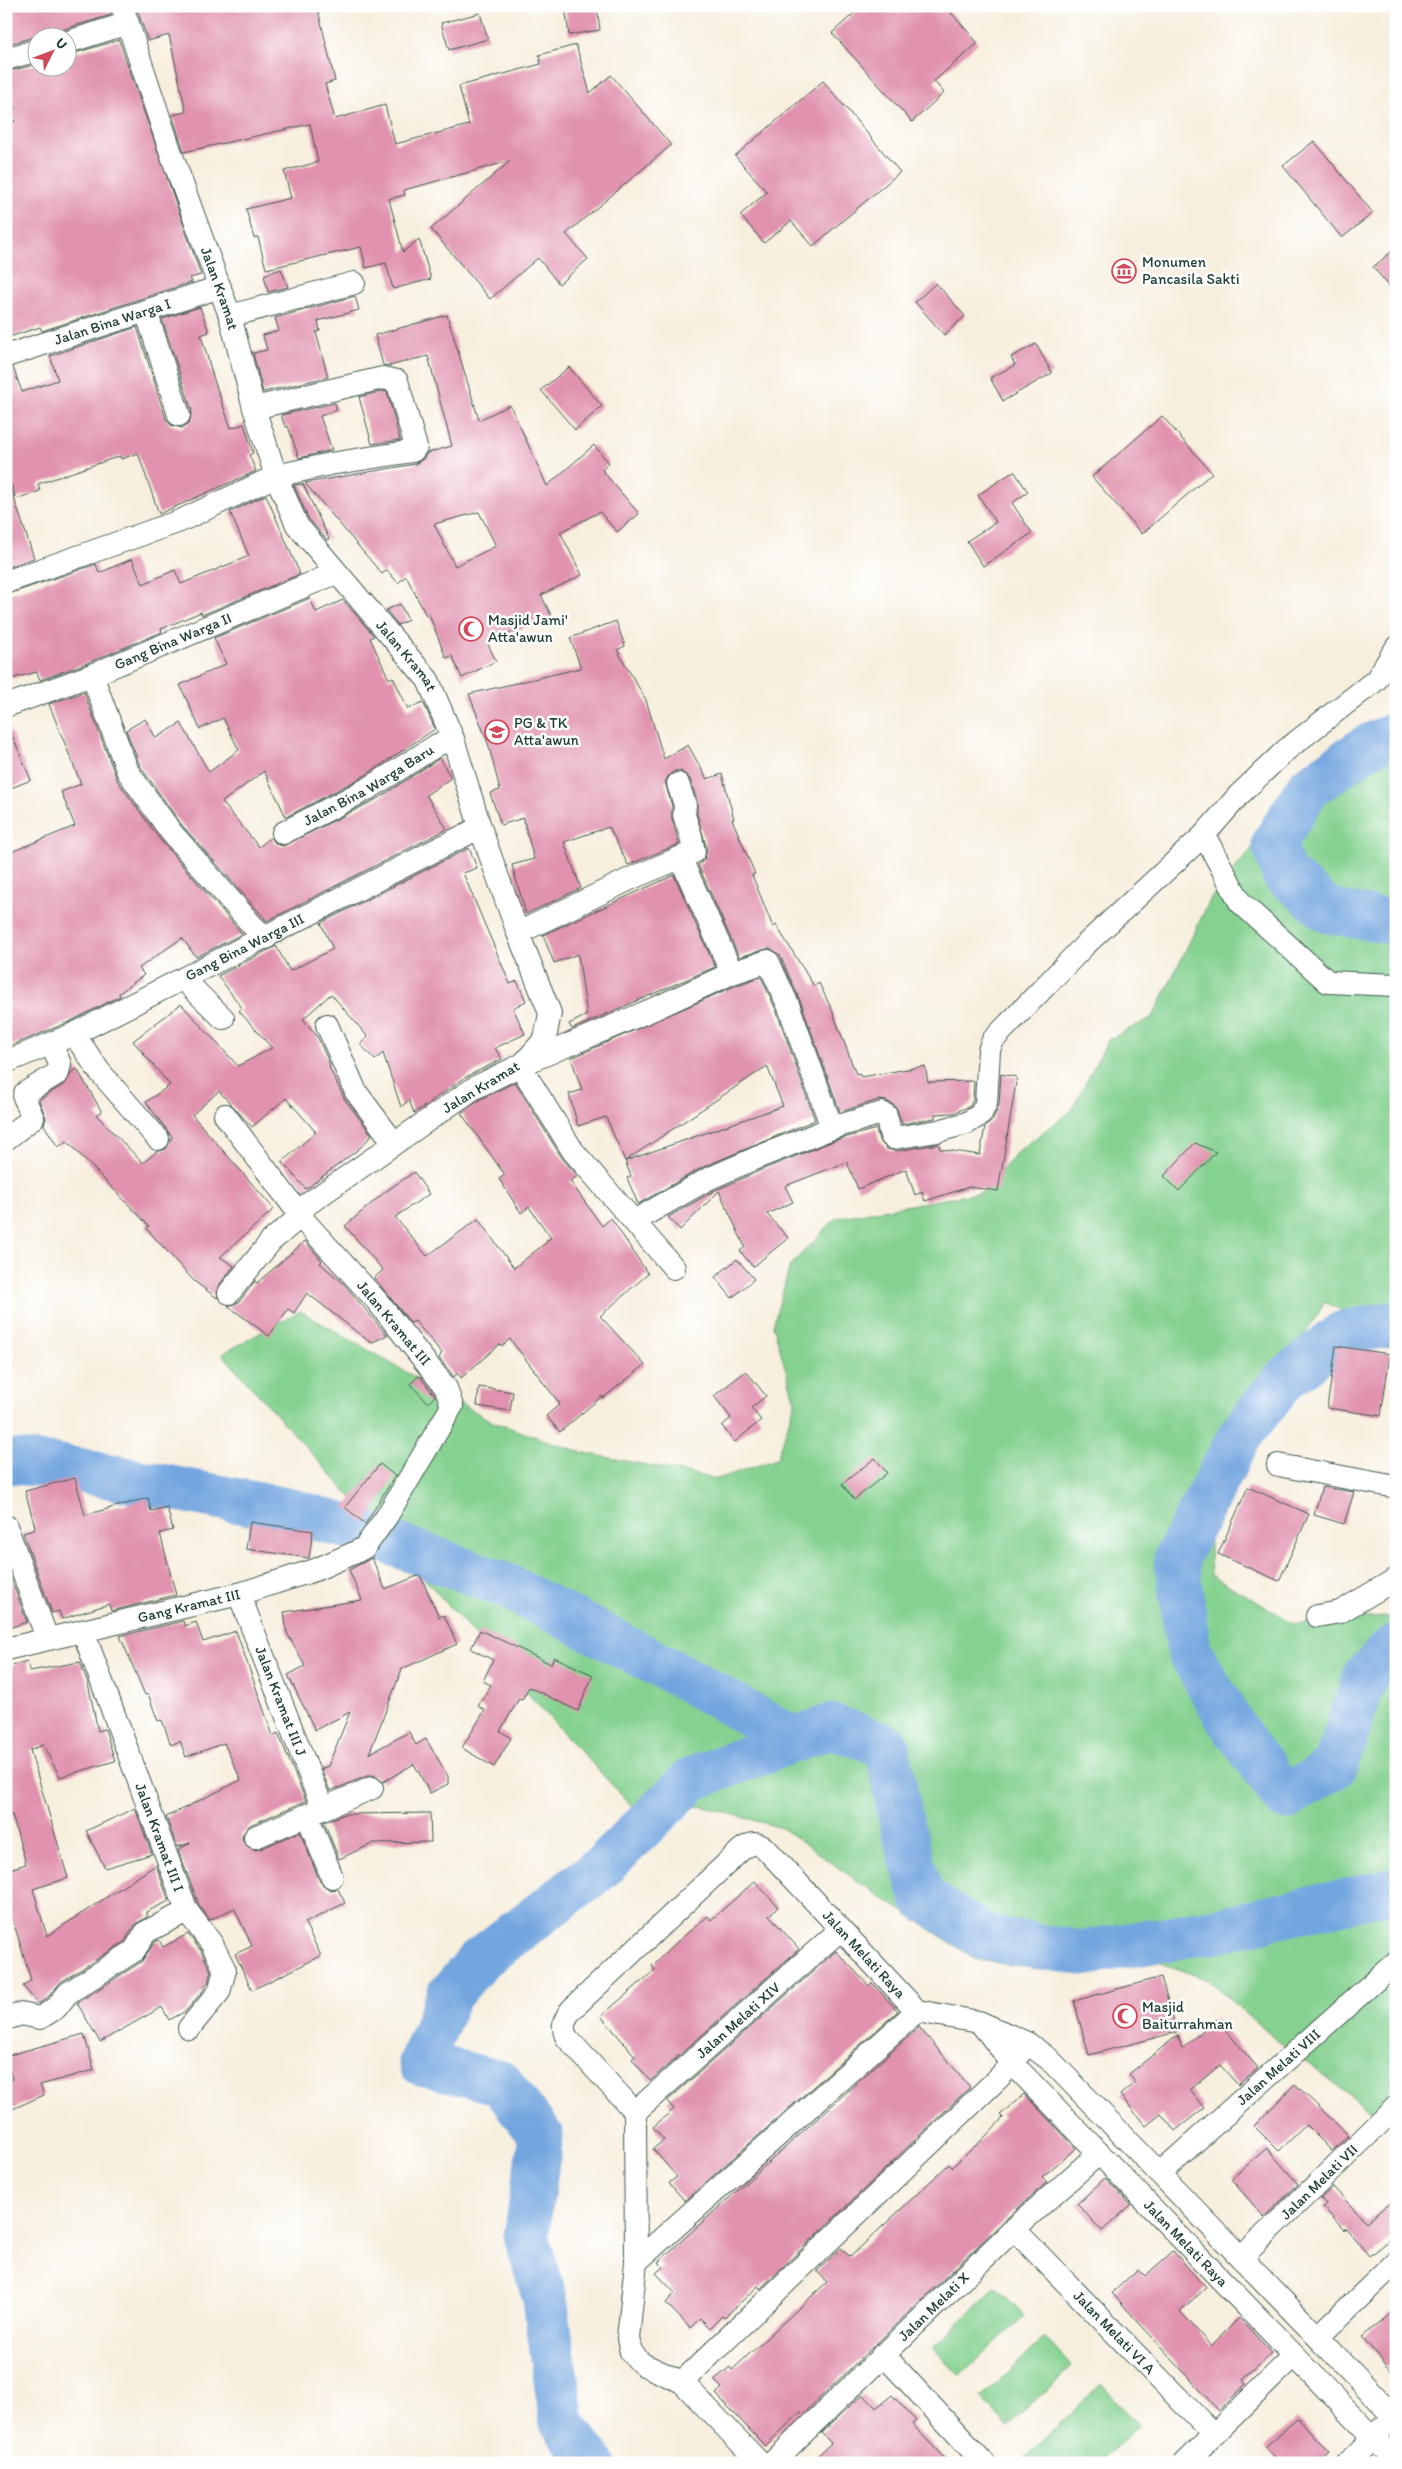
<svg xmlns="http://www.w3.org/2000/svg" width="1402" height="2469" font-family="Itim,sans-serif">
	<style>
		.green { fill: #84d190; stroke: #528762 }
		.lines { fill: none; stroke-linecap: round; stroke-linejoin: round }
		.river { stroke: #73a6df; stroke-width: 45 }
		.building { fill: #e092ae; fill-rule: evenodd }
		.street-casing { stroke: #3f584e; stroke-width: 24 }
		.street { stroke: #fff; stroke-width: 22 }
		.labels { text-anchor: middle; stroke-width: 5; stroke-linejoin: round; paint-order: stroke }
		.poi-label { font-size: 15px; fill: #1f3d34; stroke: #fff; text-anchor: start }
		.street-label { font-size: 15px; fill: #1f3d34; stroke: #fff }
	</style>
	<rect width="100%" height="100%" fill="#fff"/>
	<filter id="ink" filterUnits="userSpaceOnUse"><feTurbulence type="fractalNoise" baseFrequency=".02" numOctaves="2"/><feDisplacementMap in="SourceGraphic" scale="10" xChannelSelector="R" yChannelSelector="G"/><feConvolveMatrix kernelMatrix="1 2 1 2 8 2 1 2 1" color-interpolation-filters="sRGB"/></filter>
	<filter id="wash" filterUnits="userSpaceOnUse"><feTurbulence type="fractalNoise" baseFrequency=".0096" numOctaves="4" result="noise"/><feDisplacementMap in="SourceGraphic" scale="20" xChannelSelector="R" yChannelSelector="G"/><feGaussianBlur stdDeviation="1.12" result="paint"/><feColorMatrix in="noise" values="0 0 0 0 0 0 0 0 0 0 0 0 0 0 0 0 0 1.4 0 .05"/><feComposite in="paint" operator="in"/></filter>
	<g filter="url(#wash)">
		<rect width="100%" height="100%" fill="#f7efde"/>
		<path class="green" d="M1396,723V1338L1325,1302L1208,1491L1211,1575L1295,1624L1396,1616V2122L1368,2109L1266,2032L1209,1980L1131,1953L1038,1969L977,1960L863,1885L782,1828L701,1806L638,1813L548,1716L222,1354L300,1311L493,1422L580,1452L717,1479L777,1459L795,1402L773,1325L790,1266L836,1218L984,1192L1017,1152L1071,1111L1108,1040L1153,1017L1211,898L1310,778Z
			M996,2287L1024,2316L960,2376L933,2348Z
			M1045,2337L1072,2366L1008,2427L981,2398Z
			M1101,2384L1139,2425L1099,2463H1019Z"/>
		<g class="lines">
			<path class="river" d="M1396,734L1367,747L1308,788L1274,843L1284,874L1329,911L1396,923
				M1396,1323L1343,1333L1283,1381L1241,1434L1176,1558L1189,1651L1232,1725L1286,1798L1335,1766L1366,1675L1396,1645
				M6,1461L56,1466L292,1511L351,1528L505,1585L677,1674L796,1740
				M593,2463L562,2423L545,2299L526,2236L541,2136L501,2083L421,2063L449,1995L479,1960L601,1868L692,1779L831,1726L887,1746L902,1825L922,1897L986,1938L1082,1953L1212,1931L1396,1890"/>
		</g>
		<g id="blocks">
			<path class="building" d="M6,6H109L111,15L64,29L56,38L34,37L6,45Z
				M136,6H317L335,81L325,84L335,119L385,105L395,144L469,125L459,86L541,64L539,55L576,45L590,93L611,75L671,145L566,234L588,259L559,284L538,258L490,299L431,229L510,161L404,190L405,195L389,199L403,252L419,239L431,279L393,289L386,263L366,268L361,247L266,269L258,237L254,238L246,209L291,198L284,171L318,162L310,124L184,152L172,115L186,112L169,35L148,41Z
				M565,6H597L600,30L569,35Z
				M862,6H945L978,43L934,81L944,93L912,122L832,33Z
				M480,13L488,39L449,50L441,23Z
				M119,40L201,275L190,278L192,282L42,331L40,327L6,338V124L15,121L11,110L16,108L6,79V72L38,64V68H68V55Z
				M823,81L900,172L813,246L791,221L764,243L740,215L767,192L735,156Z
				M1314,141L1373,213L1342,238L1283,166Z
				M1396,248V294L1373,267Z
				M281,269L288,287L268,292L264,275Z
				M936,283L965,316L944,335L915,302Z
				M355,296L359,310L318,321L320,331L316,332L328,377L263,392L253,353L267,350L263,335L279,331L275,318Z
				M200,307L209,332L201,335L214,380L231,428L244,424L251,445L253,453L249,455L256,471L159,514L138,453L121,459L120,456L38,484L40,491L16,499L6,470V369L13,367L22,392L58,380L50,356L137,327L166,419L171,425L182,428L189,423L192,411L162,319Z
				M447,315L479,420L510,405L547,486L594,445L609,463L602,470L639,514L617,532L600,512L560,532L582,575L541,595L552,617L487,642L496,661L462,678L452,656L446,658L429,614L426,615L406,576L398,583L387,570L382,574L305,483L415,464L423,459L427,453L452,446L428,356L389,366L383,365L375,335ZM479,512L496,546L455,566L434,524Z
				M1036,344L1052,373L1003,401L990,378L1015,365L1011,357Z
				M569,367L602,406L575,430L541,390Z
				M383,391L387,392L400,440L372,444L359,397Z
				M335,403L337,410L320,416L332,450L299,458L288,426L285,427L281,415Z
				M1162,416L1212,473L1142,534L1092,477Z
				M1014,471L1028,492L1012,503L1032,533L983,566L967,541L996,522L978,495Z
				M303,484L329,539L327,540L308,518L294,485Z
				M6,486H10L34,558L9,567L6,557Z
				M266,495L300,574L202,615L201,612L161,629L162,632L87,663L40,680L37,672L6,680V595L96,564L99,573L132,559L143,584L175,570L181,584L249,556L230,512Z
				M310,598L316,612L343,600L374,636L370,638L389,679L393,677L408,709L423,702L435,729L364,776L286,817L264,771L222,802L259,847L271,837L276,844L283,846L377,799L440,758L451,778L426,795L447,829L267,921L181,824L140,766L126,730L145,719L156,738L181,723L209,772L239,750L223,718L200,729L180,685L226,664L214,638Z
				M400,604L408,620L398,625L386,610Z
				M616,621L625,646L617,650L646,700L664,759L688,745L707,779L722,774L734,819H732L755,874L752,875L773,927L776,925L814,986L819,983L832,1010L856,1074L859,1073L861,1077L925,1066L928,1082L974,1081L973,1100L970,1106L954,1113L935,1114V1118L902,1124L896,1107L887,1101L878,1100L840,1112L801,1003L780,955L770,948L739,957L698,865L704,860L707,850L697,814V801L690,779L681,771H674L669,775L665,782L672,806V819L679,844L628,865L609,827L564,842L581,888L526,914L512,865L534,859L523,818L501,825L490,793L500,790L488,743L469,694L581,668L570,638Z
				M84,692L117,780L161,841L242,934L196,957L182,938L139,968L144,975L119,993L120,996L69,1022L10,1046L6,1036V854L75,826L61,792L81,784L49,704Z
				M6,721L31,780L6,790Z
				M469,848L477,868L463,873L510,984L517,981L526,1001L513,1008L525,1034L495,1048L502,1059L466,1077L414,1113L409,1100L401,1107L383,1053L375,1060L360,1044L368,1037L331,994L303,1019L317,1036L330,1065L329,1067L345,1100L372,1135L360,1148L306,1189L282,1162L316,1132L286,1098L252,1127L219,1091L192,1115L274,1209L220,1257L234,1266L219,1285L217,1298L194,1281L146,1228L149,1226L67,1141L58,1147L44,1125L46,1118L39,1100L65,1084L72,1072L77,1069L102,1112L96,1115L143,1163L156,1152L166,1149L172,1137L146,1102L170,1085L133,1041L181,1004L238,1066L272,1048L239,1011L242,1008L218,976L276,946L290,971L333,949L321,923Z
				M674,875L715,967L572,1029L569,1024L587,1015L578,954L554,963L543,935Z
				M761,977L777,1012L815,1120L703,1167L638,1204L627,1178L631,1176L625,1161L783,1106L767,1066L625,1161L606,1117L578,1126L569,1094L582,1090L571,1058L737,985Z
				M1001,1074L1017,1077L998,1191L969,1187L925,1201L922,1192L915,1195L906,1169L858,1189L847,1162L785,1186L793,1202L767,1214L788,1238L753,1267L740,1251L745,1247L719,1191L680,1230L668,1217L714,1191L761,1170L836,1140L876,1129L879,1140L887,1149L896,1151L939,1144L940,1149L980,1155L985,1127L992,1121L999,1105Z
				M515,1082L562,1158L578,1176L570,1181L602,1226L611,1218L648,1274L600,1316L645,1365L603,1398L602,1396L560,1432L546,1416L560,1404L510,1339L502,1346L500,1344L461,1378L458,1373L454,1377L439,1358L442,1353L415,1321L411,1323L374,1278L383,1270L345,1226L385,1192L414,1172L429,1194L395,1217L427,1256L478,1219L514,1268L547,1242L546,1241L551,1238L529,1207L521,1213L499,1179L505,1175L461,1113L481,1099Z
				M1195,1143L1216,1152L1179,1191L1164,1176Z
				M305,1241L322,1261L320,1263L344,1284L387,1335L371,1343L307,1293L294,1313L288,1309L269,1336L228,1306L239,1302L255,1281L257,1283Z
				M737,1259L754,1279L732,1298L715,1277Z
				M1336,1346L1390,1354L1381,1416L1327,1408Z
				M746,1371L766,1396L751,1408L761,1420L735,1442L722,1426L731,1418L714,1396Z
				M419,1376L435,1396L428,1403L410,1384Z
				M479,1387L513,1392L510,1411L477,1406Z
				M875,1458L887,1473L854,1500L842,1484Z
				M380,1464L395,1476L365,1524L345,1507Z
				M75,1478L85,1515L148,1498L151,1511L167,1507L173,1530L160,1533L176,1595L111,1611L109,1604L62,1619L59,1611L52,1613L23,1533L34,1530L35,1527L25,1491Z
				M1248,1487L1309,1514L1279,1581L1218,1554Z
				M1322,1487L1354,1492L1344,1524L1314,1515Z
				M250,1522L313,1531L309,1558L246,1549Z
				M372,1558L385,1589L420,1575L439,1617L444,1615L457,1644L402,1669L369,1754L409,1732L416,1745L426,1739L448,1776V1784L430,1793L414,1764L383,1782L374,1775L367,1776L330,1791L321,1769L328,1766L350,1712L315,1730L288,1675L305,1666L287,1633L284,1612L362,1600L349,1570Z
				M6,1565L27,1622L6,1629Z
				M183,1621L185,1626L196,1622L203,1642L236,1631L273,1736L278,1733L306,1801L250,1825L242,1835L243,1842L253,1850L260,1849L300,1832L320,1882L330,1890L338,1889L345,1903L305,1923L321,1956L252,1990L235,1954L252,1946L234,1908L210,1920L199,1905L178,1850L190,1843L177,1847L166,1817L241,1780L224,1743L186,1757L180,1741L171,1745L162,1720L158,1721L148,1694L145,1695L120,1636Z
				M480,1630L551,1664L554,1657L593,1675L578,1711L529,1687L522,1700L519,1699L500,1731L511,1738L494,1767L462,1748L485,1710L478,1706L491,1685L483,1681L493,1660L471,1649Z
				M27,1661L30,1671L80,1662L88,1683L98,1731L105,1729L115,1761L60,1777L43,1745L30,1750L68,1878L33,1889L47,1936L156,1865L169,1901L146,1912L148,1916L135,1925L124,1942L61,1982L47,1998L38,2004L23,1986L31,1980L11,1914L6,1916V1870L26,1864L12,1815H9L6,1805V1667Z
				M135,1808L152,1854L105,1868L86,1831Z
				M430,1813L431,1842L374,1843L339,1859L324,1822L345,1814Z
				M755,1881L778,1907L769,1915L799,1949L650,2081L632,2059L635,2056L601,2016L655,1970L652,1966L679,1940L708,1916L711,1920Z
				M188,1934L201,1951L211,1971L208,1983L204,1986L205,1988L186,2011L169,2020L162,2007L100,2042L77,2003L141,1962L155,1942L159,1940L163,1947Z
				M836,1951L869,1986L872,1983L898,2011L685,2201L669,2183L677,2177L653,2149L664,2140L653,2127L674,2109L667,2101Z
				M1161,1977L1177,2032L1089,2055L1074,2001Z
				M1216,2019L1258,2068L1238,2085L1220,2065L1190,2090L1204,2108L1175,2131L1161,2114L1146,2126L1120,2095L1135,2082L1129,2074L1178,2035L1182,2049Z
				M919,2027L970,2087L760,2289L758,2286L724,2318L722,2316L710,2328L700,2318L690,2328L666,2303L675,2293L656,2273L663,2267L658,2262Z
				M84,2034L94,2070L40,2085L44,2095L6,2112V2082L12,2080L6,2056Z
				M1295,2084L1348,2135L1332,2151L1306,2125L1279,2151L1254,2126Z
				M1024,2094L1076,2148L1042,2177L1047,2182L1005,2220L803,2414L801,2412L765,2446L716,2394L722,2388L714,2380L730,2367L732,2370L827,2282L817,2271L841,2248L850,2257L949,2164L952,2167L983,2139L1003,2118L1000,2115Z
				M1267,2148L1298,2184L1264,2217L1231,2179Z
				M1105,2178L1131,2205L1102,2231L1077,2204Z
				M1333,2187L1366,2222L1396,2198V2234L1369,2256L1346,2228L1344,2230L1323,2207L1326,2204L1321,2198Z
				M1173,2251L1206,2288L1180,2311L1211,2346L1239,2318L1272,2353L1243,2380L1246,2384L1219,2411L1112,2293L1138,2269L1145,2276Z
				M1396,2309V2377L1362,2337Z
				M863,2394L876,2408L892,2395L916,2421L912,2424L949,2463H810L831,2443L821,2433Z
				M1298,2418L1329,2452L1317,2463H1279L1265,2447Z"/>
		</g>
	</g>
	<g filter="url(#ink)">
		<use href="#blocks" fill-opacity="0" stroke="#3f584e" stroke-width="1"/>
		<g class="lines">
			<g class="street-casing">
				<g id="street">
					<path id="s1" d="M122,6L172,156L230,316L254,408L276,476L297,525L428,680L453,739L481,830L518,933L550,1013L545,1039L523,1064L474,1088L305,1206L302,1215"/>
					<path d="M68,42L128,23"/>
					<path d="M6,59L38,50"/>
					<path d="M146,311L179,415"/>
					<path d="M230,316L354,283"/>
					<path id="s2" d="M6,356L220,287"/>
					<path d="M6,582L180,521L276,476L330,464L413,451L416,447L397,381L383,378L254,408"/>
					<path d="M92,675L128,772L171,832L252,925L266,938"/>
					<path id="s3" d="M6,706L92,675L336,573"/>
					<path id="s4" d="M283,833L371,787L437,745L453,739"/>
					<path d="M1204,835L1240,902L1328,982L1396,985"/>
					<path d="M681,859L732,973"/>
					<path d="M518,933L632,878L694,852L691,836L684,815L685,805L678,784"/>
					<path d="M183,979L223,1018"/>
					<path d="M327,1025L356,1092L394,1143"/>
					<path d="M74,1034L99,1071L158,1139"/>
					<path id="s5" d="M6,1062L74,1034L471,832L481,830"/>
					<path d="M6,1139L33,1118L24,1097L25,1093L58,1073L60,1064L51,1044"/>
					<path d="M634,1221L708,1179L756,1158L832,1128L882,1113L886,1115L891,1136L894,1138L938,1131L967,1123L980,1115L986,1104L989,1050L993,1040L1085,945L1204,835L1239,795L1286,750L1376,680L1396,648"/>
					<path d="M674,1268L573,1151L524,1072L523,1064L656,1008L732,973L768,961L789,1007L832,1128"/>
					<path d="M229,1293L271,1241L302,1215"/>
					<path d="M1278,1465L1396,1487"/>
					<path d="M6,1526L47,1638"/>
					<path id="s6" d="M239,1594L323,1809"/>
					<path d="M1317,1616L1340,1612L1396,1579"/>
					<path id="s7" d="M83,1631L187,1911L212,1944L225,1970L219,1992L189,2028"/>
					<path id="s8" d="M6,1649L239,1594L315,1570L356,1552L365,1547L387,1516L452,1406L446,1388L377,1301L306,1223L225,1115"/>
					<path d="M307,1815L332,1877"/>
					<path d="M255,1837L372,1788"/>
					<path d="M6,2019L21,2014L40,2018L56,2008L68,1993L134,1951L146,1932L187,1911"/>
					<path id="s9" d="M982,2025L1013,2064L1396,2461"/>
					<path id="s10" d="M635,2112L840,1930"/>
					<path id="s11" d="M1160,2173L1396,1962"/>
					<path id="s12" d="M1014,2229L1214,2435"/>
					<path id="s13" d="M1241,2258L1396,2107"/>
					<path d="M636,2262L917,2011"/>
					<path d="M1318,2337L1396,2262"/>
					<path d="M883,2354L984,2463"/>
					<path d="M682,2382L1013,2064L1021,2051"/>
					<path id="s14" d="M760,2463L682,2382L642,2364L631,2352L628,2338L636,2262L635,2112L567,2038C561,2027 564,2020 571,2010L741,1850C752,1842 757,1842 767,1850L917,2011L979,2022L1027,2043L1049,2059L1396,2418"/>
					<path id="s15" d="M772,2463L1014,2229L1099,2153"/>
					<path d="M1185,2463L1294,2356"/>
					<path d="M1348,2463L1382,2428"/>
				</g>
			</g>
			<use href="#street" class="street"/>
		</g>
	</g>
	<defs>
		<g id="museum-ring" transform="scale(1.25)"><circle r="9.5" fill="#fff" stroke="#d1495b" stroke-width="1.5"/><path d="M0-6L6-3V-2H-6V-3ZM-5-1h2V3h-2ZM-1-1h2V3h-2ZM3-1h2V3H3ZM-6 4H6V6H-6Z" fill="#d1495b"/></g>
		<g id="mosque-ring" transform="scale(1.25)"><circle r="9.5" fill="#fff" stroke="#d1495b" stroke-width="1.5"/><path d="M3.5-4.9A6 6 0 1 0 3.5 4.9A5 5 0 1 1 3.5-4.9Z" fill="#d1495b"/></g>
		<g id="school-ring" transform="scale(1.25)"><circle r="9.5" fill="#fff" stroke="#d1495b" stroke-width="1.5"/><path d="M0-5L7-2L0 1L-7-2ZM-4 1L0 2.5L4 1V4Q0 6-4 4Z" fill="#d1495b"/></g>
	</defs>
	<g fill-rule="evenodd">
		<use href="#museum-ring" x="1124" y="271"/>
		<use href="#mosque-ring" x="471" y="629"/>
		<use href="#school-ring" x="497" y="732"/>
		<use href="#mosque-ring" x="1125" y="2016"/>
	</g>
	<g class="labels">
		<g class="poi-label">
			<text x="1142" y="267">Monumen<tspan x="1142" dy="17">Pancasila Sakti</tspan></text>
			<text x="488" y="625">Masjid Jami'<tspan x="488" dy="17">Atta'awun</tspan></text>
			<text x="514" y="728">PG &amp; TK<tspan x="514" dy="17">Atta'awun</tspan></text>
			<text x="1142" y="2012">Masjid<tspan x="1142" dy="17">Baiturrahman</tspan></text>
		</g>
		<g class="street-label">
			<text dy="5" stroke="none"><textPath href="#s1" startOffset="299">Jalan Kramat</textPath></text>
			<text dy="5" stroke="none"><textPath href="#s2" startOffset="112">Jalan Bina Warga I</textPath></text>
			<text dy="5" stroke="none"><textPath href="#s3" startOffset="179">Gang Bina Warga II</textPath></text>
			<text dy="5" stroke="none"><textPath href="#s1" startOffset="719">Jalan Kramat</textPath></text>
			<text dy="5" stroke="none"><textPath href="#s4" startOffset="98">Jalan Bina Warga Baru</textPath></text>
			<text dy="5" stroke="none"><textPath href="#s5" startOffset="265">Gang Bina Warga III</textPath></text>
			<text transform="translate(481 1087) rotate(-31)" y="5">Jalan Kramat</text>
			<text transform="translate(394 1323) rotate(50)" y="5">Jalan Kramat III</text>
			<text dy="5" stroke="none"><textPath href="#s8" startOffset="188">Gang Kramat III</textPath></text>
			<text dy="5" stroke="none"><textPath href="#s6" startOffset="115">Jalan Kramat III J</textPath></text>
			<text dy="5" stroke="none"><textPath href="#s7" startOffset="220">Jalan Kramat III I</textPath></text>
			<text dy="5" stroke="none"><textPath href="#s14" startOffset="949">Jalan Melati Raya</textPath></text>
			<text dy="5" stroke="none"><textPath href="#s10" startOffset="138">Jalan Melati XIV</textPath></text>
			<text dy="5" stroke="none"><textPath href="#s11" startOffset="159">Jalan Melati VIII</textPath></text>
			<text dy="5" stroke="none"><textPath href="#s13" startOffset="109">Jalan Melati VII</textPath></text>
			<text dy="5" stroke="none"><textPath href="#s9" startOffset="299">Jalan Melati Raya</textPath></text>
			<text dy="5" stroke="none"><textPath href="#s15" startOffset="225">Jalan Melati X</textPath></text>
			<text dy="5" stroke="none"><textPath href="#s12" startOffset="144">Jalan Melati VI A</textPath></text>
		</g>
	</g>
	<rect width="1402" height="2469" fill="none" stroke="#fff" stroke-width="25"/>
	<g transform="translate(52 52) rotate(48)"><circle r="24" fill="#ffffff" stroke="#a5b1ae"/>
	<path d="M0-4L9 19L0 12L-9 19Z" fill="#d1495b"/>
	<text y="-8" font-size="14" font-weight="bold" text-anchor="middle" fill="#1f3d34">U</text>
	</g>
</svg>
